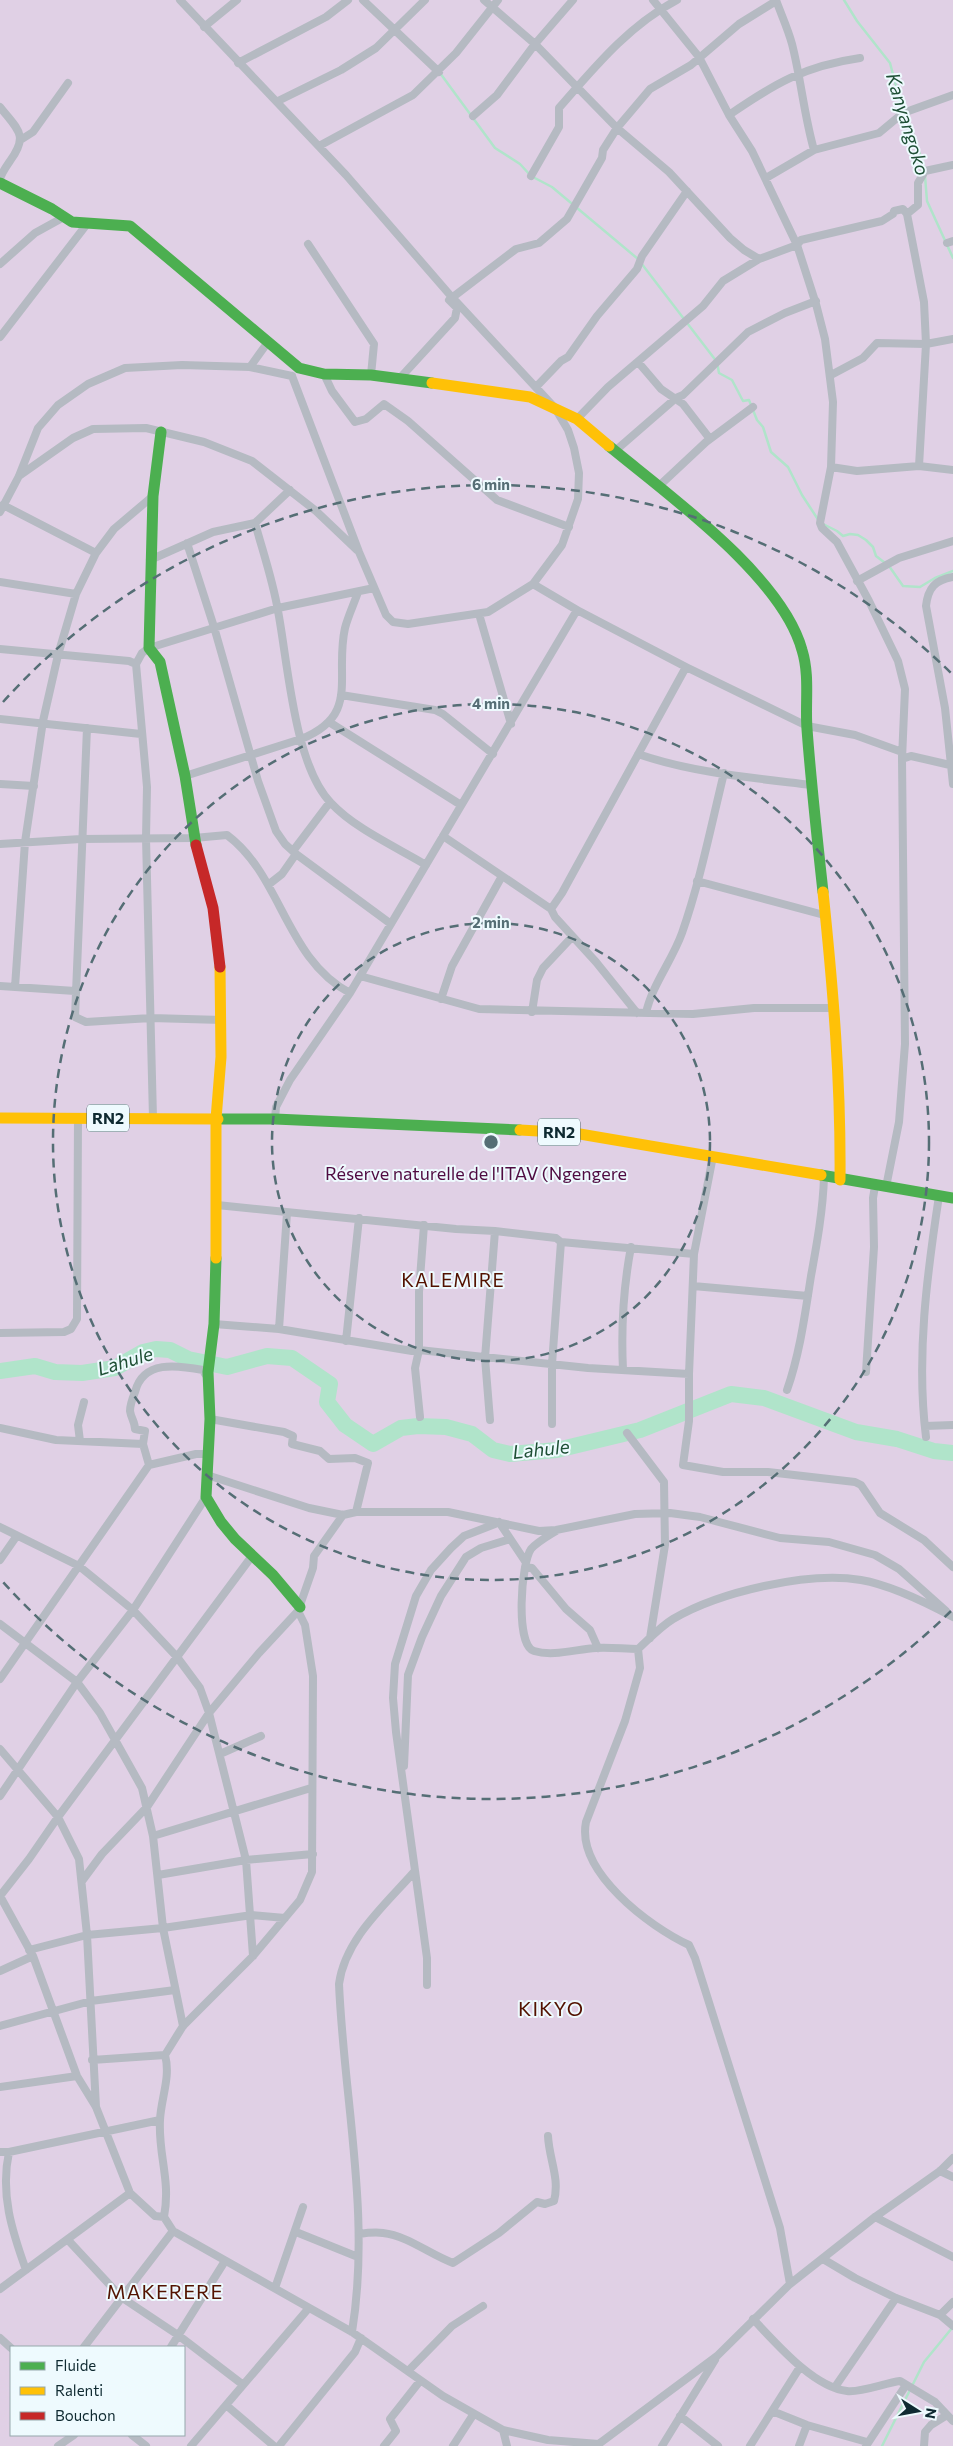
<svg xmlns="http://www.w3.org/2000/svg" width="953" height="2446" font-family="Commissioner,sans-serif">
	<style>
		.green { fill: #e0d0e5; fill-rule: evenodd }
		.lines { fill: none; stroke-linecap: round; stroke-linejoin: round }
		.stream { stroke: #b0e4ca; stroke-width: 2.5 }
		.river { stroke: #b0e4ca; stroke-width: 16 }
		.street { stroke: #b5bac2; stroke-width: 8 }
		.fast { stroke: #4caf50; stroke-width: 11 }
		.slow { stroke: #ffc107; stroke-width: 11 }
		.jam { stroke: #c62828; stroke-width: 11 }
		.ring { fill: none; stroke: #556e75; stroke-width: 2.5; stroke-dasharray: 9 6 }
		.labels { text-anchor: middle; stroke-width: 4; stroke-linejoin: round; paint-order: stroke }
		.shield { fill: #eefafe; stroke: #52686e; stroke-width: 1 }
		.shield-label { font-size: 16px; font-weight: bold; fill: #0f2a31 }
		.park-label { font-size: 18px; fill: #4f0b41; stroke: #eefafe }
		.water-label { font-size: 19px; font-style: italic; fill: #1e4f35; stroke: #eefafe }
		.neighbourhood-label { font-size: 19px; letter-spacing: 1px; fill: #531200; stroke: #eefafe }
		.quarter-label { font-size: 20px; letter-spacing: 1px; fill: #531200; stroke: #eefafe }
		.centre { fill: #556e75; stroke: #eefafe; stroke-width: 2.5 }
		.ring-label { font-size: 15px; text-anchor: middle; font-weight: bold; fill: #556e75; stroke: #eefafe; stroke-width: 4; stroke-linejoin: round; paint-order: stroke }
	</style>
	<rect width="100%" height="100%" fill="#d6ecf2"/>
	<path class="green" d="M0,0H953V2446H0ZM11,2347H184V2435H11Z"/>
	<g class="lines">
		<path class="stream" d="M844,0L857,21L890,63L903,113L910,125L925,170
			M440,73L495,148L520,164L531,176L552,187L638,259L717,362L719,373L732,380L743,401L749,400L757,420L763,427L771,452L788,467L802,495L819,521
			M925,176L927,201L953,258
			M823,524L837,531L843,536L850,534L858,535L866,540L873,547L876,556L889,566L903,586L920,587L935,578L953,571
			M882,2446L924,2362L952,2328"/>
		<path class="river" d="M0,1371L35,1366L55,1372L82,1373L115,1368L143,1352L156,1349L170,1350L188,1359L227,1367L267,1356L292,1358L330,1384L327,1402L345,1425L373,1444L401,1428L418,1426L446,1427L472,1434L493,1450L510,1454L557,1450L640,1430L731,1394L764,1398L856,1432L897,1439L934,1451L953,1453"/>
		<path class="street" d="M180,0L346,175L450,295L555,408L568,430L574,448L579,473L578,499L562,545L533,584L488,612L408,624L393,622L386,615L359,552L292,376
			M363,0L439,72
			M484,0L535,44L617,128L669,172L730,238L744,250L759,259
			M653,0L699,57L729,115L752,151L797,245L816,304L825,339L833,402L831,467L820,523L822,528L837,542L869,601L898,661L905,689L902,759L905,1044L899,1122L886,1187
			M776,0C781,14 788,29 792,44C801,79 804,115 814,150
			M204,27L237,0
			M238,63L326,17L348,0
			M278,101L341,70L376,48L425,0
			M0,107C18,130 29,135 10,161C6,167 2,172 0,179
			M729,115C774,84 804,66 860,58
			M473,116L497,95L535,44L573,0
			M22,139L33,132L68,83
			M319,146L413,95L456,53L498,0
			M531,176L559,127V108C594,68 629,25 677,0
			M766,178L814,150L879,133L903,113L953,95
			M947,243L953,241
			M308,244L374,344L371,375
			M0,264L35,233L64,217
			M0,337L87,224
			M638,362L661,389L683,404L710,439
			M250,367L268,342
			M324,374L332,391L355,422L366,419L384,404L408,421L497,500L569,527
			M831,375L863,358L877,343L926,344L953,339
			M400,378L455,318L457,308L449,300L516,249L539,243L567,219L602,158L603,150L617,128L650,89L691,65L739,24L776,1
			M536,387L561,361L568,357L597,316L637,269L642,256L687,191
			M577,419L608,387L703,306L723,281L759,259L797,245L801,240L882,221L893,214L894,211L903,209L907,214
			M615,451L676,398L683,395L748,332L785,313L816,301
			M919,466L926,344L924,302L907,214L918,205V183L925,171L953,165
			M831,467L857,471L919,466L953,470
			M19,476L73,438L93,429L146,428L204,442L252,461L316,511L357,550
			M659,486L706,442L753,407
			M290,490L255,523C263,552 273,581 278,611C288,663 294,765 331,803C354,828 396,847 426,865
			M3,505L96,553
			M0,512L19,476L38,428L58,405L88,384L125,368L182,365L250,367L292,376
			M187,543L214,627L258,781L276,831L285,844L296,854L391,924
			M150,560L213,532L255,523
			M953,577C935,580 928,588 926,606L945,708L953,784
			M857,581L899,558L953,541
			M0,582L76,594
			M533,584L577,610L686,667L807,726L855,735L902,752V759L911,756L950,765
			M479,614L511,724
			M0,649L129,661L136,664L142,653L149,648L278,608L374,588
			M136,664L147,787L146,838L153,1118
			M341,695L435,710L443,714L493,754
			M0,719L141,734
			M329,722L461,805
			M87,728L75,1017L86,1022L151,1018L222,1020
			M638,754C693,773 754,778 812,785
			M185,776L301,739C361,715 334,677 345,628C348,616 354,604 358,592
			M0,784L34,786
			M443,836L551,909L555,917L596,962L637,1013
			M0,844L81,839L194,838L227,835C282,876 285,958 350,993
			M293,851L330,802
			M697,881L824,915
			M268,885L282,874L296,854
			M551,909L562,893L686,667
			M360,976L479,1009L693,1014L754,1008H835
			M0,986L75,991
			M15,987L25,842L43,721L58,655L76,594L96,553L114,529L153,496
			M441,999L452,966L502,876
			M532,1012L537,980L543,968L572,937
			M646,1013C652,985 672,961 682,933C700,882 711,826 724,773
			M275,1119L276,1107L290,1080L350,993L577,610
			M217,1205L456,1229L495,1231L556,1238L561,1242L694,1254
			M693,1286L808,1296
			M214,1324L279,1329L412,1351L419,1350L588,1368L689,1374L694,1254L713,1156
			M279,1329L287,1213
			M0,1333L64,1332L71,1329L77,1319L78,1118
			M346,1341L359,1218
			M623,1370C621,1328 623,1289 631,1247
			M866,1372L874,1247L873,1198L875,1186
			M689,1374V1421L683,1465L723,1472H768L855,1482L861,1485L880,1513L924,1540L953,1567
			M787,1390C800,1353 805,1314 811,1276C817,1243 823,1210 824,1177
			M420,1417L415,1368L419,1350V1292L424,1225
			M210,1419L284,1432L293,1436L292,1444L320,1451L329,1459L355,1458L368,1463L356,1512
			M490,1420L485,1358L495,1231
			M552,1424V1364L561,1242
			M925,1426L953,1425
			M0,1428L56,1440L143,1444
			M627,1433L664,1482L665,1545L650,1638
			M926,1437C916,1358 927,1274 939,1196
			M80,1441L78,1425L84,1402
			M149,1465L143,1444L145,1431L135,1429C135,1422 131,1418 130,1411C130,1405 133,1397 135,1392C143,1360 177,1365 203,1370L205,1374H208
			M207,1475L309,1508L343,1515L356,1512H448L539,1531L556,1530L635,1514L670,1513L700,1517L780,1538L829,1542L875,1555L899,1569L946,1611
			M499,1522L525,1561
			M0,1527L79,1566L133,1610L177,1657L200,1688L209,1713L246,1860L253,1956
			M556,1531C548,1536 537,1542 531,1549C521,1563 515,1645 534,1651C553,1657 577,1649 596,1648C610,1647 624,1649 638,1649
			M0,1560L16,1537
			M525,1567L532,1568L566,1609L590,1630L598,1648
			M298,1611L305,1625L313,1676L312,1872L300,1900L253,1956L183,2026L165,2055C171,2077 161,2098 160,2120C158,2155 171,2180 164,2217L173,2231L352,2332L443,2396L503,2430L548,2440L599,2444
			M0,1624L77,1682L100,1713L142,1788L153,1836L163,1928L183,2026
			M0,1679L149,1465L196,1454H208
			M0,1749L58,1817L79,1859L87,1935L96,2107
			M220,1754L261,1736
			M404,1766L408,1675L422,1637L441,1596L466,1557L481,1548L510,1539
			M0,1796L77,1682L133,1610L206,1497
			M153,1836L311,1788
			M158,1875L246,1860L313,1854
			M82,1881L102,1854L147,1807L209,1713L259,1653L298,1611L313,1568L314,1556L343,1515
			M0,1896L29,1859L58,1817L252,1556
			M0,1896L33,1956L77,2076L96,2107L130,2193L155,2216L164,2217
			M29,1950L87,1935L163,1928L252,1915L285,1918
			M0,1971L33,1956
			M427,1985V1958L396,1732L393,1698L395,1664L416,1596L431,1570L451,1548L464,1536L495,1524
			M0,2026L91,2001L175,1990
			M92,2060L165,2055
			M0,2087L77,2076
			M0,2152H9L160,2120
			M9,2152C0,2194 12,2231 26,2270
			M940,2171L953,2177
			M875,2217L953,2257
			M296,2232L358,2257
			M359,2234C366,2233 375,2232 383,2233C408,2236 429,2254 453,2263L499,2233L537,2202L545,2204L554,2201C560,2178 549,2159 548,2136
			M68,2240L121,2297L178,2335L242,2384
			M823,2259L855,2278L896,2298L940,2315L953,2326
			M790,2284L780,2228L695,1958L689,1945C650,1927 576,1872 586,1822L625,1721L640,1668L638,1649C649,1639 660,1627 673,1619C719,1592 808,1571 861,1580C890,1585 927,1603 953,1617
			M275,2288L303,2207
			M0,2289L130,2193
			M940,2315L953,2302
			M753,2319C776,2343 813,2387 847,2391C860,2393 885,2383 900,2381L935,2402L953,2421
			M352,2332C371,2215 344,2101 339,1984C345,1939 385,1905 414,1872
			M0,2338L11,2348
			M84,2347L173,2231
			M171,2347L225,2261
			M408,2371L452,2326L483,2306
			M835,2387L896,2298
			M226,2405L274,2446
			M772,2411L807,2425L867,2442
			M680,2416L718,2446
			M503,2430L507,2446
			M132,2435L146,2446
			M58,2446L74,2435
			M191,2446L308,2309
			M279,2446L355,2352L361,2338
			M384,2446L396,2431L390,2419L420,2381
			M453,2446L473,2415
			M596,2446L717,2356L790,2284L875,2217L940,2171L953,2158
			M662,2446L715,2360
			M750,2446L800,2367
			M799,2446L807,2425
			M866,2446L906,2385
			M924,2446L925,2432L931,2425L947,2415"/>
		<path class="fast" d="M0,183L52,209L72,222L130,226L299,368L324,374L371,375L432,383
			M161,432L153,496L149,648L160,662L185,776L196,845
			M609,446C667,494 782,576 802,650C810,676 805,702 807,729C811,783 817,837 823,892
			M218,1119H275L520,1130
			M821,1175L953,1198
			M216,1258L214,1324L208,1372L210,1419L206,1497L221,1522L235,1539L273,1575L300,1607"/>
		<path class="slow" d="M432,383L530,397L577,419L609,446
			M823,892C833,988 841,1083 840,1180
			M0,1118L218,1119
			M520,1130L574,1133L821,1175
			M216,1258V1119L221,1057L220,967"/>
		<path class="jam" d="M196,845L213,908L220,967"/>
	</g>
	<g class="ring">
		<circle cx="491" cy="1142" r="219"/>
		<circle cx="491" cy="1142" r="438"/>
		<path d="M951 1611A657 657 0 0 1 3 1582M3 702A657 657 0 0 1 951 673"/>
	</g>
	<g class="labels">
		<g class="shield">
			<rect x="87" y="1104.5" width="42" height="27" rx="4"/>
			<rect x="538" y="1118.5" width="42" height="27" rx="4"/>
		</g>
		<g class="shield-label">
			<text x="108" y="1124">RN2</text>
			<text x="559" y="1138">RN2</text>
		</g>
		<g class="park-label">
			<text x="476" y="1180">Réserve naturelle de l'ITAV (Ngengere</text>
		</g>
		<g class="water-label">
			<text transform="translate(908 124) rotate(73)" y="7">Kanyangoko</text>
			<text transform="translate(125 1361) rotate(-17)" y="7">Lahule</text>
			<text transform="translate(541 1449) rotate(-6)" y="7">Lahule</text>
		</g>
		<g class="neighbourhood-label">
			<text x="453" y="1287">KALEMIRE</text>
		</g>
		<g class="quarter-label">
			<text x="551" y="2016">KIKYO</text>
			<text x="165" y="2299">MAKERERE</text>
		</g>
	</g>
	<circle cx="491" cy="1142" r="8" class="centre"/>
	<g class="ring-label">
		<text x="491" y="490">6 min</text>
		<text x="491" y="709">4 min</text>
		<text x="491" y="928">2 min</text>
	</g>
	<rect x="10" y="2346" width="175" height="90" fill="#eefafe" stroke="#95a7ac"/>
	<rect x="20" y="2362" width="25" height="8" fill="#4caf50" stroke="#95a7ac"/>
	<text x="55" y="2371" font-size="15" fill="#0f2a31">Fluide</text>
	<rect x="20" y="2387" width="25" height="8" fill="#ffc107" stroke="#95a7ac"/>
	<text x="55" y="2396" font-size="15" fill="#0f2a31">Ralenti</text>
	<rect x="20" y="2412" width="25" height="8" fill="#c62828" stroke="#95a7ac"/>
	<text x="55" y="2421" font-size="15" fill="#0f2a31">Bouchon</text>
	<g transform="translate(918 2411) rotate(101)" stroke="#eefafe" stroke-width="4" paint-order="stroke">
	<path d="M0-4L9 19L0 12L-9 19Z" fill="#0f2a31"/>
	<text y="-8" font-size="14" font-weight="bold" text-anchor="middle" fill="#0f2a31">N</text>
	</g>
</svg>
